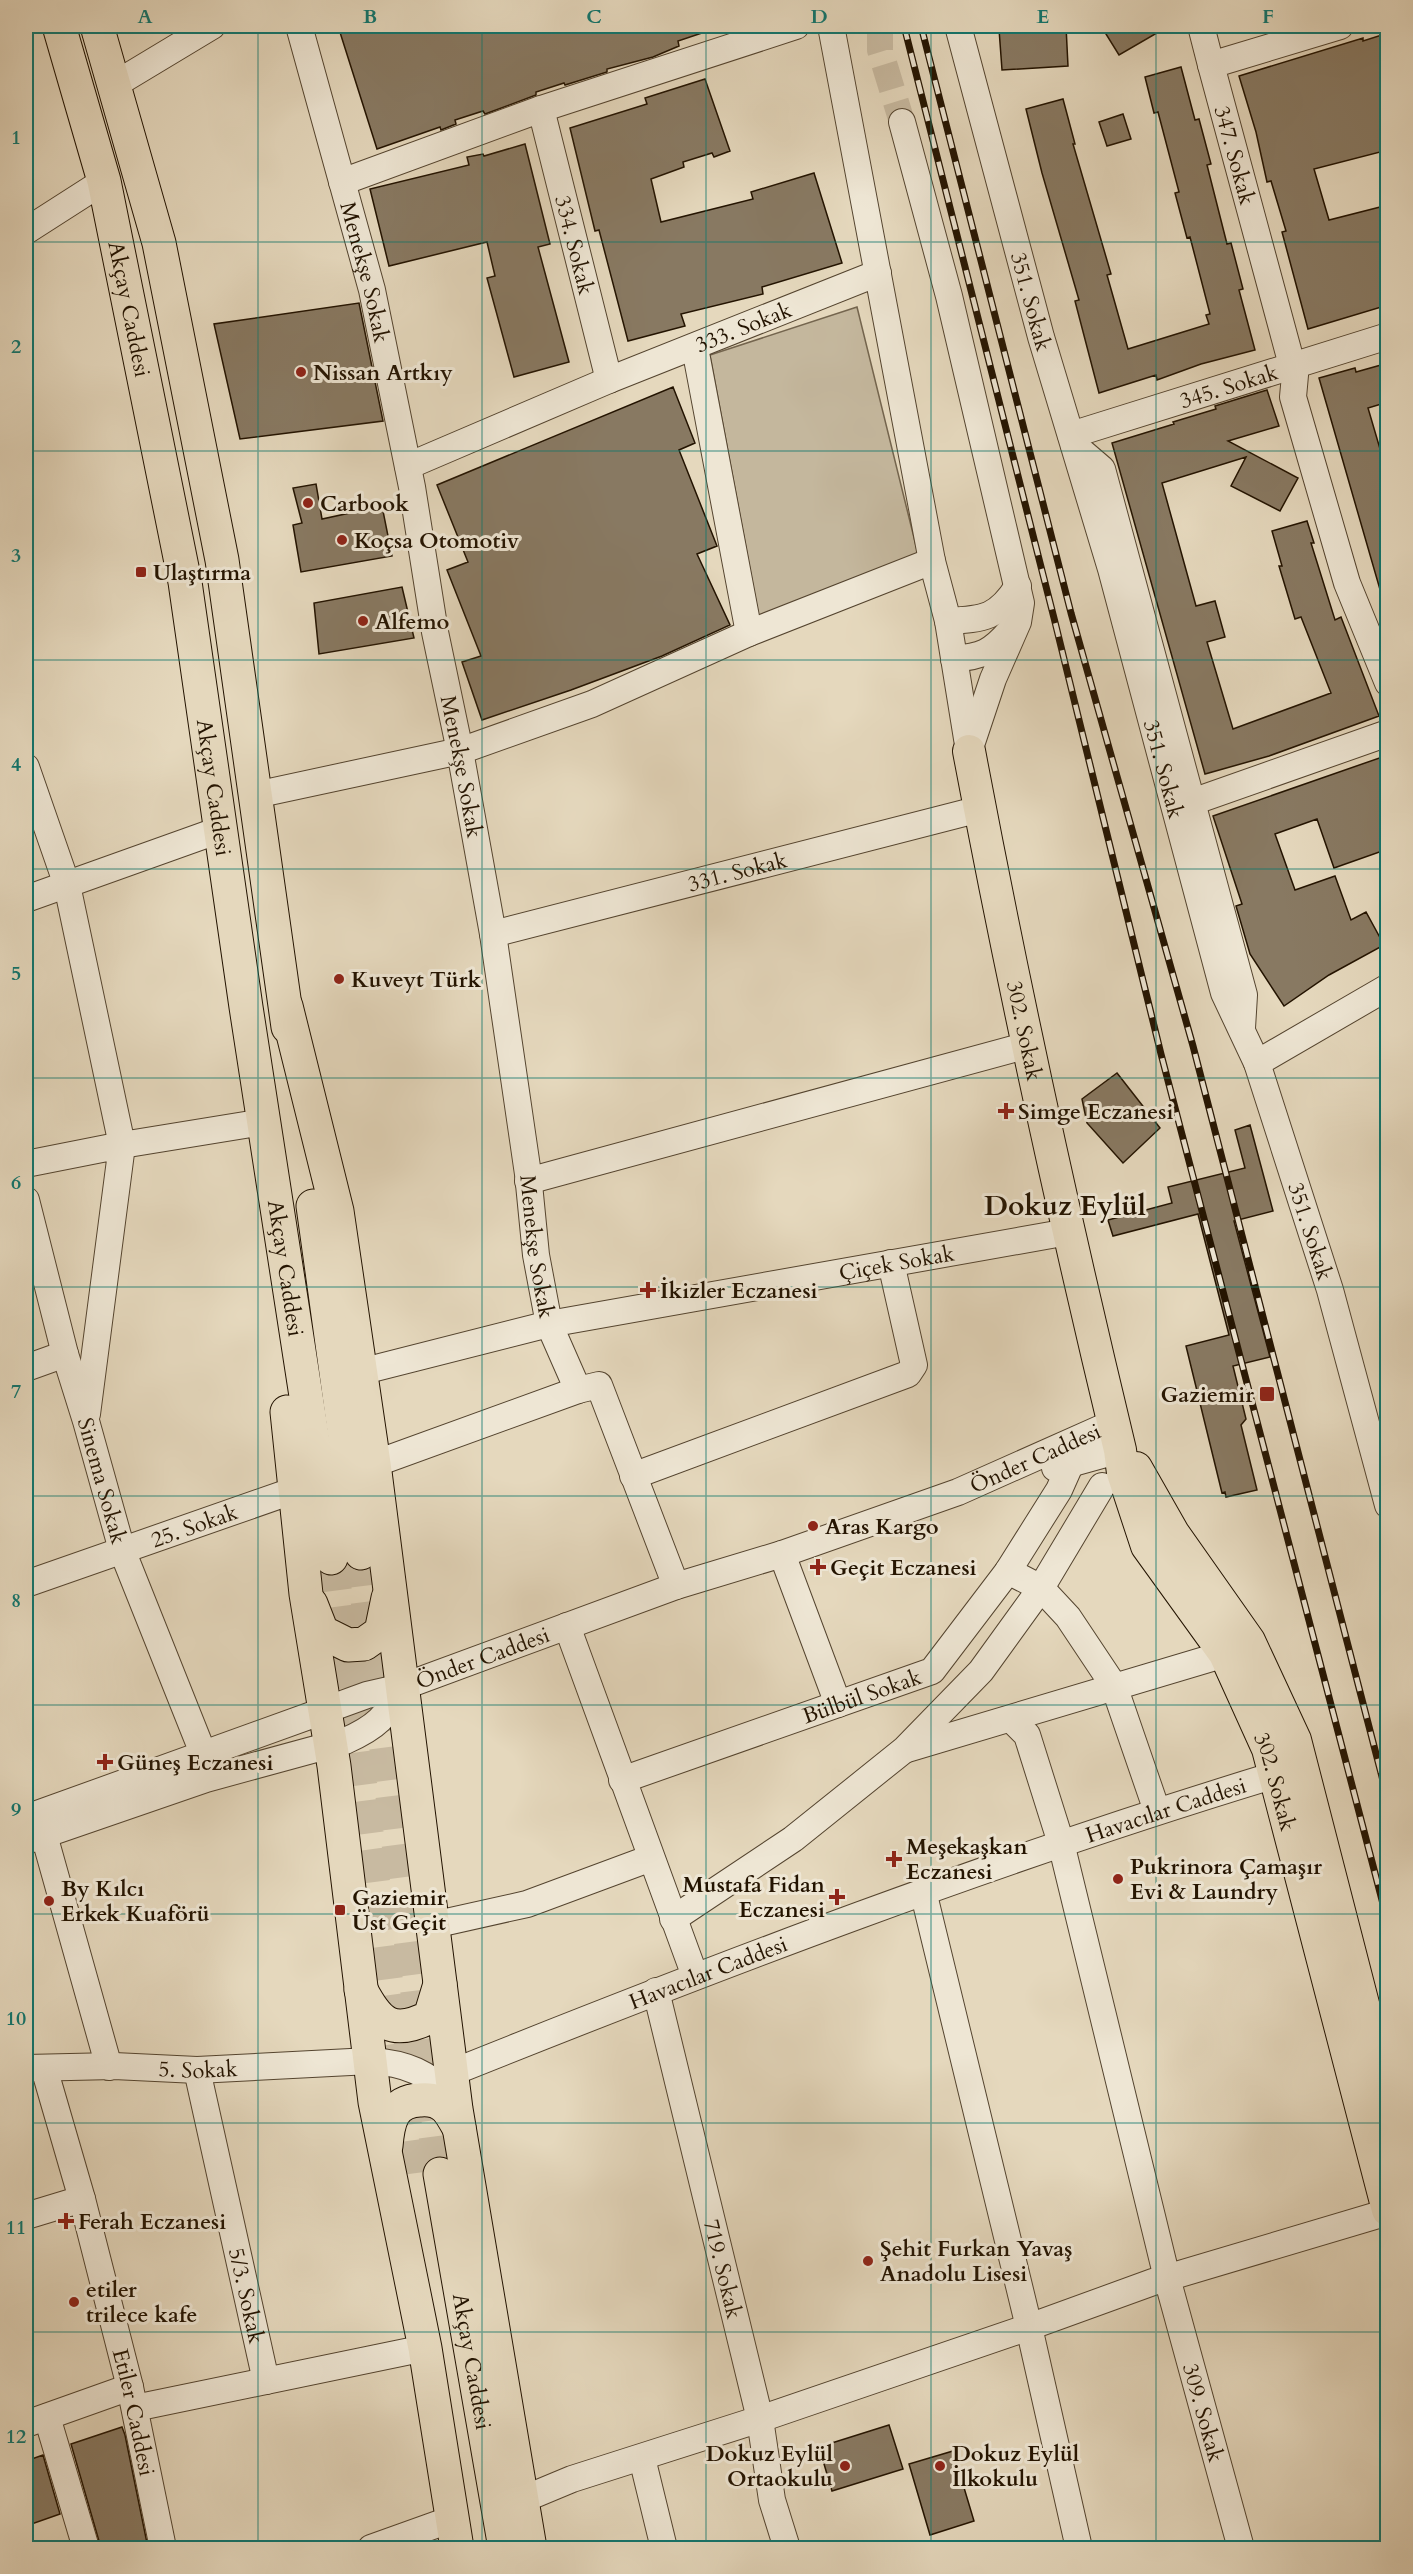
<svg xmlns="http://www.w3.org/2000/svg" width="1413" height="2574" font-family="Cardo,serif">
	<style>
		.green { fill: #c4b79d; stroke: #74654e; stroke-width: 1.5 }
		.building { fill: #887962; stroke: #231300; stroke-width: 1.5 }
		.lines { fill: none; stroke-linecap: round; stroke-linejoin: round }
		.minor-tunnel { stroke: #c8baa1; stroke-width: 26; stroke-dasharray: 26 13; stroke-linecap: butt }
		.highway-tunnel { stroke: #c8baa1; stroke-width: 33; stroke-dasharray: 33 16; stroke-linecap: butt }
		.minor-casing { stroke: #54442f; stroke-width: 28 }
		.major-casing { stroke: #231300; stroke-width: 34 }
		.highway-casing { stroke: #231300; stroke-width: 35 }
		.minor { stroke: #eee6d4; stroke-width: 26 }
		.major { stroke: #e5d8bd; stroke-width: 32 }
		.highway { stroke: #e5d8bd; stroke-width: 33 }
		.rail-casing { stroke: #231300; stroke-width: 7 }
		.rail { stroke: #eee6d4; stroke-width: 4.5; stroke-dasharray: 14; stroke-linecap: butt }
		.grid { fill: none; stroke: #0f766e; stroke-width: 1.5; stroke-opacity: 0.55 }
		.poi-dot { fill: #8f2418; stroke: #eee6d4; stroke-width: 2 }
		.labels { text-anchor: middle; stroke-width: 6; stroke-linejoin: round; paint-order: stroke }
		.street-label { font-size: 22px; fill: #231300; stroke: #eee6d4 }
		.poi-label { font-size: 22px; font-weight: bold; fill: #231300; stroke: #eee6d4; text-anchor: start }
		.district-label { font-size: 28px; font-weight: bold; fill: #231300; stroke: #eee6d4 }
		.neatline { fill: none; stroke: #0f766e; stroke-width: 2 }
		.grid-label { font-size: 20px; text-anchor: middle; font-weight: bold; fill: #0f766e }
	</style>
	<rect width="100%" height="100%" fill="#e5d8bd"/>
	<filter id="stains"><feTurbulence type="fractalNoise" baseFrequency=".00333" numOctaves="4"/><feColorMatrix values="0 0 0 0 .2 0 0 0 0 .09 0 0 0 0 .02 0 0 0 .5 -.17"/></filter>
	<radialGradient id="worn" r=".72"><stop offset=".6" stop-color="#630" stop-opacity="0"/><stop offset="1" stop-color="#630" stop-opacity=".3"/></radialGradient>
	<path class="green" d="M857,307L918,554L759,618L710,355Z"/>
	<path class="building" d="M338,26H482L484,32L504,26H714V29L678,41L679,46L653,57L607,69V72L565,85L564,83L536,92V95L485,114L483,111L455,120L456,124L441,130L440,127L377,149Z
		M1018,26H1066L1068,66L1002,70L999,29L1018,28Z
		M1101,26H1169L1119,55Z
		M1388,33V150L1314,169L1329,220L1388,205V305L1308,329L1282,232L1286,231L1271,181L1267,182L1256,132L1239,76L1363,38V41Z
		M1181,67L1195,120L1199,119L1211,164L1207,165L1227,244L1231,243L1243,289L1239,290L1255,350L1201,364L1157,380L1156,375L1099,393L1075,301L1079,300L1042,173L1026,109L1063,99L1075,144H1073L1111,274L1107,275L1128,349L1209,324L1206,315L1210,314L1190,237L1187,238L1175,193L1179,192L1158,112L1154,113L1145,77Z
		M705,79L730,151L714,157L712,153L683,162L684,167L651,179L661,222L753,199L751,192L814,173L842,263L762,287L763,294L681,314L685,326L628,341L599,230L595,231L570,128L647,104L645,98Z
		M1123,114L1131,139L1107,146L1099,122Z
		M525,144L550,244L538,247L569,362L514,377L487,278L495,276L487,242L389,266L370,189L469,165L467,157L483,154L484,156Z
		M359,303L383,421L240,439L214,324Z
		M1388,363V402L1368,408L1388,476V599L1383,600L1319,378L1355,368L1356,372Z
		M673,387L695,443L679,450L717,546L697,554L730,625L662,656L571,690L482,720L462,662L481,656L447,570L468,562L437,485Z
		M1267,390L1279,426L1228,441L1298,478L1280,511L1231,486L1246,457L1162,483L1196,606L1215,601L1225,637L1207,642L1233,729L1331,693L1301,617L1295,619L1279,566H1282L1272,531L1307,521L1314,543H1311L1335,620L1341,617L1379,716L1269,756L1205,774L1112,443L1174,424L1173,422L1216,409L1215,406Z
		M316,484L322,519L382,506L392,556L301,572L293,525L302,523L293,488Z
		M402,587L414,638L319,654L314,603Z
		M1388,755V849L1334,868L1317,819L1275,834L1295,890L1335,876L1351,920L1366,912L1384,945L1329,975L1284,1006L1250,954L1236,906L1242,904L1213,816Z
		M1117,1073L1160,1128L1123,1163L1087,1123L1082,1099Z
		M1250,1125L1273,1211L1234,1221L1270,1357L1233,1366L1246,1419L1241,1425L1257,1490L1226,1497L1225,1492L1222,1493L1186,1346L1229,1335L1198,1214L1113,1236L1108,1220L1172,1203L1168,1187L1245,1168L1235,1130Z
		M889,2425L903,2469L832,2491L819,2447Z
		M122,2427L125,2435L148,2548H101L71,2444Z
		M953,2451L974,2521L930,2535L909,2464Z
		M43,2455L60,2514L26,2526V2461Z"/>
	<g class="lines">
		<path class="minor-tunnel" d="M880,26V50L902,122"/>
		<path class="highway-tunnel" d="M361,1553L440,2174
			M331,1558L412,2175"/>
		<g class="minor-casing">
			<g id="minor">
				<path id="s1" d="M299,26L372,290L412,487L435,632L460,751L493,934L528,1174L536,1255L549,1324L360,1372"/>
				<path d="M831,26L932,561L948,621L969,751"/>
				<path id="s2" d="M958,26L1041,337L1111,569L1224,993L1257,1063L1330,1290L1388,1505"/>
				<path d="M1201,26L1211,65"/>
				<path id="s3" d="M1340,26L1211,65L1292,365L1295,375L1293,397L1347,583L1388,683"/>
				<path d="M114,85L212,26"/>
				<path id="s4" d="M541,109L609,380"/>
				<path d="M902,122L949,296L1021,603L1018,622L993,679L970,748"/>
				<path d="M342,182L541,109L796,26"/>
				<path d="M26,231L104,181"/>
				<path d="M695,348L749,633"/>
				<path id="s5" d="M1071,435L1388,336"/>
				<path d="M1074,445L1102,469L1244,995L1242,1028"/>
				<path id="s6" d="M408,466L609,380L878,273"/>
				<path d="M948,621C984,619 998,618 1018,586"/>
				<path d="M954,659C982,656 991,653 1010,631"/>
				<path d="M26,767L67,885L122,1145L251,1124"/>
				<path d="M255,795L460,751L592,704L749,633L932,561"/>
				<path d="M1178,807L1388,733"/>
				<path d="M26,899L222,829"/>
				<path id="s7" d="M493,934L980,809"/>
				<path d="M1257,1063L1388,987"/>
				<path d="M26,1164L122,1145L87,1414"/>
				<path d="M528,1181L1028,1045"/>
				<path id="s8" d="M26,1200L65,1354L86,1421L122,1550L203,1753"/>
				<path d="M26,1368L65,1354"/>
				<path d="M578,1390L599,1385L676,1586"/>
				<path id="s9" d="M374,1464L578,1390L549,1324L1068,1232"/>
				<path d="M1055,1468L1120,1450"/>
				<path d="M633,1476L908,1374L914,1365L891,1263"/>
				<path d="M782,1554L838,1704"/>
				<path d="M1008,1571L1041,1588L1068,1617L1114,1686L1157,1811"/>
				<path id="s10" d="M26,1584L295,1490"/>
				<path d="M567,1626L695,1976"/>
				<path id="s11" d="M1011,1719L1027,1735L1061,1843L1167,2278L1241,2548"/>
				<path d="M907,1749L1225,1654"/>
				<path id="s12" d="M622,1780L932,1671L1008,1571L1059,1490L1071,1463"/>
				<path id="s13" d="M26,1818L323,1711L367,1695L402,1687L676,1586L782,1554L958,1492L1113,1423"/>
				<path d="M44,1835L109,2067"/>
				<path d="M26,1841L206,1779L345,1741C377,1727 386,1717 402,1687"/>
				<path d="M923,1891L1029,2327L1079,2548"/>
				<path d="M673,1919L793,1839L904,1750L981,1671L1041,1588L1102,1486"/>
				<path d="M433,1925L527,1904L651,1858"/>
				<path id="s14" d="M656,1991L760,2419L772,2500L787,2548"/>
				<path id="s15" d="M26,2068L114,2066L197,2070L370,2061C407,2063 427,2073 454,2098"/>
				<path id="s16" d="M44,2068L82,2199L130,2387L163,2548"/>
				<path id="s17" d="M197,2070L266,2381"/>
				<path id="s18" d="M451,2073C723,1964 995,1860 1275,1775"/>
				<path d="M26,2216L82,2199"/>
				<path d="M135,2408L425,2348"/>
				<path d="M47,2417L86,2548"/>
				<path d="M26,2424L130,2387"/>
				<path d="M642,2458L664,2548"/>
				<path d="M524,2499L572,2479L760,2419L1029,2327L1153,2282L1388,2212"/>
				<path d="M371,2548L452,2519"/>
			</g>
		</g>
		<g class="major-casing">
			<g id="major">
				<path id="s19" d="M969,751C1013,985 1064,1218 1120,1450L1123,1473L1147,1546L1225,1654L1268,1749L1388,2210"/>
				<path d="M1136,1468L1173,1533L1249,1641L1295,1740L1388,2101"/>
			</g>
		</g>
		<g class="highway-casing">
			<g id="highway">
				<path id="s20" d="M59,26L104,181L185,582L246,1007L331,1558"/>
				<path d="M97,26L159,243L222,560L288,1027"/>
				<path d="M286,1006L337,1211L374,1464L456,2109L530,2548"/>
				<path d="M313,1206L361,1553"/>
				<path d="M287,1412L306,1594L334,1766L375,2102L425,2348L457,2548"/>
				<path d="M311,1604L322,1632L348,1645L364,1644L381,1632L388,1598"/>
				<path d="M361,1990C379,2024 392,2036 430,2017L440,1984"/>
				<path d="M386,2146C388,2122 392,2101 420,2100C430,2099 439,2101 446,2108C451,2113 455,2121 459,2128"/>
				<path id="s21" d="M440,2174L505,2548"/>
			</g>
		</g>
		<use href="#minor" class="minor"/>
		<use href="#major" class="major"/>
		<use href="#highway" class="highway"/>
		<g class="rail-casing">
			<path id="rail" d="M904,26L1054,618L1161,1054L1388,1923
				M921,26L1071,613L1193,1046L1388,1800"/>
		</g>
		<use href="#rail" class="rail"/>
	</g>
	<path class="grid" d="M258,26V2548M482,26V2548M706,26V2548M931,26V2548M1156,26V2548M26,242H1388M26,451H1388M26,660H1388M26,869H1388M26,1078H1388M26,1287H1388M26,1496H1388M26,1705H1388M26,1914H1388M26,2123H1388M26,2332H1388"/>
	<g class="poi-dot">
		<circle cx="301" cy="372" r="6"/>
		<circle cx="308" cy="503" r="6"/>
		<circle cx="342" cy="540" r="6"/>
		<rect x="135" y="566" width="12" height="12" rx="3"/>
		<circle cx="363" cy="621" r="6"/>
		<circle cx="339" cy="979" r="6"/>
		<path d="M1003 1102h6v6h6v6h-6v6h-6v-6h-6v-6h6z"/>
		<path d="M645 1281h6v6h6v6h-6v6h-6v-6h-6v-6h6z"/>
		<rect x="1259" y="1386" width="16" height="16" rx="3"/>
		<circle cx="813" cy="1526" r="6"/>
		<path d="M815 1558h6v6h6v6h-6v6h-6v-6h-6v-6h6z"/>
		<path d="M102 1753h6v6h6v6h-6v6h-6v-6h-6v-6h6z"/>
		<path d="M891 1850h6v6h6v6h-6v6h-6v-6h-6v-6h6z"/>
		<circle cx="1118" cy="1879" r="6"/>
		<path d="M834 1888h6v6h6v6h-6v6h-6v-6h-6v-6h6z"/>
		<circle cx="49" cy="1901" r="6"/>
		<rect x="334" y="1904" width="12" height="12" rx="3"/>
		<path d="M63 2212h6v6h6v6h-6v6h-6v-6h-6v-6h6z"/>
		<circle cx="868" cy="2261" r="6"/>
		<circle cx="74" cy="2302" r="6"/>
		<circle cx="845" cy="2466" r="6"/>
		<circle cx="940" cy="2466" r="6"/>
	</g>
	<g class="labels">
		<g class="street-label">
			<text dy="8" stroke="none"><textPath href="#s3" startOffset="228">347. Sokak</textPath></text>
			<text dy="8" stroke="none"><textPath href="#s4" startOffset="140">334. Sokak</textPath></text>
			<text dy="8" stroke="none"><textPath href="#s1" startOffset="255">Menekşe Sokak</textPath></text>
			<text dy="8" stroke="none"><textPath href="#s2" startOffset="285">351. Sokak</textPath></text>
			<text dy="8" stroke="none"><textPath href="#s20" startOffset="292">Akçay Caddesi</textPath></text>
			<text dy="8" stroke="none"><textPath href="#s6" startOffset="363">333. Sokak</textPath></text>
			<text dy="8" stroke="none"><textPath href="#s5" startOffset="165">345. Sokak</textPath></text>
			<text dy="8" stroke="none"><textPath href="#s1" startOffset="759">Menekşe Sokak</textPath></text>
			<text dy="8" stroke="none"><textPath href="#s2" startOffset="771">351. Sokak</textPath></text>
			<text dy="8" stroke="none"><textPath href="#s20" startOffset="778">Akçay Caddesi</textPath></text>
			<text dy="8" stroke="none"><textPath href="#s7" startOffset="252">331. Sokak</textPath></text>
			<text dy="8" stroke="none"><textPath href="#s19" startOffset="285">302. Sokak</textPath></text>
			<text dy="8" stroke="none"><textPath href="#s2" startOffset="1257">351. Sokak</textPath></text>
			<text dy="8" stroke="none"><textPath href="#s1" startOffset="1245">Menekşe Sokak</textPath></text>
			<text dy="8" stroke="none"><textPath href="#s9" startOffset="642">Çiçek Sokak</textPath></text>
			<text dy="8" stroke="none"><textPath href="#s20" startOffset="1264">Akçay Caddesi</textPath></text>
			<text dy="8" stroke="none"><textPath href="#s13" startOffset="1072">Önder Caddesi</textPath></text>
			<text dy="8" stroke="none"><textPath href="#s8" startOffset="291">Sinema Sokak</textPath></text>
			<text dy="8" stroke="none"><textPath href="#s10" startOffset="178">25. Sokak</textPath></text>
			<text dy="8" stroke="none"><textPath href="#s13" startOffset="484">Önder Caddesi</textPath></text>
			<text dy="8" stroke="none"><textPath href="#s12" startOffset="254">Bülbül Sokak</textPath></text>
			<text dy="8" stroke="none"><textPath href="#s19" startOffset="1086">302. Sokak</textPath></text>
			<text dy="8" stroke="none"><textPath href="#s18" startOffset="762">Havacılar Caddesi</textPath></text>
			<text dy="8" stroke="none"><textPath href="#s18" startOffset="276">Havacılar Caddesi</textPath></text>
			<text dy="8" stroke="none"><textPath href="#s15" startOffset="172">5. Sokak</textPath></text>
			<text dy="8" stroke="none"><textPath href="#s14" startOffset="286">719. Sokak</textPath></text>
			<text dy="8" stroke="none"><textPath href="#s17" startOffset="231">5/3. Sokak</textPath></text>
			<text dy="8" stroke="none"><textPath href="#s21" startOffset="190">Akçay Caddesi</textPath></text>
			<text dy="8" stroke="none"><textPath href="#s16" startOffset="356">Etiler Caddesi</textPath></text>
			<text dy="8" stroke="none"><textPath href="#s11" startOffset="723">309. Sokak</textPath></text>
		</g>
		<g class="poi-label">
			<text x="313" y="380">Nissan Artkıy</text>
			<text x="320" y="511">Carbook</text>
			<text x="354" y="548">Koçsa Otomotiv</text>
			<text x="153" y="580">Ulaştırma</text>
			<text x="375" y="629">Alfemo</text>
			<text x="351" y="987">Kuveyt Türk</text>
			<text x="1018" y="1119">Simge Eczanesi</text>
			<text x="660" y="1298">İkizler Eczanesi</text>
			<text x="1254" y="1402" text-anchor="end">Gaziemir</text>
			<text x="825" y="1534">Aras Kargo</text>
			<text x="830" y="1575">Geçit Eczanesi</text>
			<text x="117" y="1770">Güneş Eczanesi</text>
			<text x="906" y="1854">Meşekaşkan<tspan x="906" dy="25">Eczanesi</tspan></text>
			<text x="1130" y="1874">Pukrinora Çamaşır<tspan x="1130" dy="25">Evi &amp; Laundry</tspan></text>
			<text x="825" y="1892" text-anchor="end">Mustafa Fidan<tspan x="825" dy="25">Eczanesi</tspan></text>
			<text x="61" y="1896">By Kılcı<tspan x="61" dy="25">Erkek Kuaförü</tspan></text>
			<text x="352" y="1905">Gaziemir<tspan x="352" dy="25">Üst Geçit</tspan></text>
			<text x="78" y="2229">Ferah Eczanesi</text>
			<text x="880" y="2256">Şehit Furkan Yavaş<tspan x="880" dy="25">Anadolu Lisesi</tspan></text>
			<text x="86" y="2297">etiler<tspan x="86" dy="25">trilece kafe</tspan></text>
			<text x="833" y="2461" text-anchor="end">Dokuz Eylül<tspan x="833" dy="25">Ortaokulu</tspan></text>
			<text x="952" y="2461">Dokuz Eylül<tspan x="952" dy="25">İlkokulu</tspan></text>
		</g>
		<g class="district-label">
			<text x="1065" y="1215">Dokuz Eylül</text>
		</g>
	</g>
	<rect width="1413" height="2574" fill="none" stroke="#e5d8bd" stroke-width="66"/>
	<rect x="33" y="33" width="1347" height="2508" class="neatline"/>
	<g class="grid-label">
		<text x="145" y="23">A</text>
		<text x="370" y="23">B</text>
		<text x="594" y="23">C</text>
		<text x="819" y="23">D</text>
		<text x="1043" y="23">E</text>
		<text x="1268" y="23">F</text>
		<text x="16" y="144">1</text>
		<text x="16" y="353">2</text>
		<text x="16" y="562">3</text>
		<text x="16" y="771">4</text>
		<text x="16" y="980">5</text>
		<text x="16" y="1189">6</text>
		<text x="16" y="1398">7</text>
		<text x="16" y="1607">8</text>
		<text x="16" y="1816">9</text>
		<text x="16" y="2025">10</text>
		<text x="16" y="2234">11</text>
		<text x="16" y="2443">12</text>
	</g>
	<rect width="100%" height="100%" filter="url(#stains)"/>
	<rect width="100%" height="100%" fill="url(#worn)"/>
</svg>
